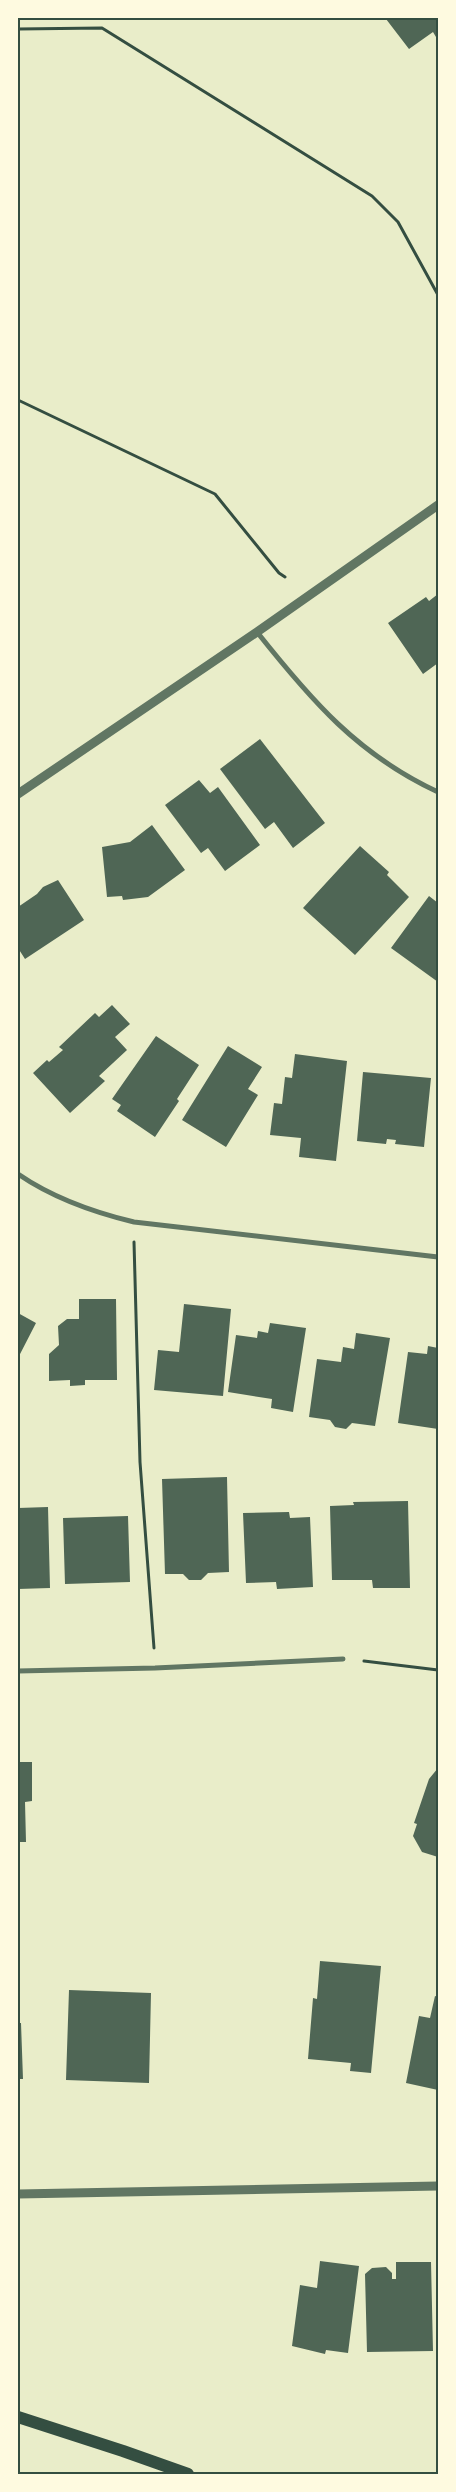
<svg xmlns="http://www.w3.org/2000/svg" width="456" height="2492" font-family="'Fira Sans Condensed',sans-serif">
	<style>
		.building { fill: #4f6655 }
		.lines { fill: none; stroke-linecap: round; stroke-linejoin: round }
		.path { stroke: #344e41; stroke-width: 3 }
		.minor { stroke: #617663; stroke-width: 5 }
		.tertiary { stroke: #617663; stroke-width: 9 }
		.primary { stroke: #344e41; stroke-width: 12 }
		.neatline { fill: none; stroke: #344e41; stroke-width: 2 }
	</style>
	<rect width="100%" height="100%" fill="#e9edc9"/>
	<path class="building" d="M387,18H438V35L436,37L433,32L409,49L386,19Z
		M438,594V663L423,674L388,623L426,597L429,601Z
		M260,739L325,823L293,848L274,822L265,829L220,769Z
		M199,780L210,793L218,787L260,845L225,871L208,848L201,853L165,805Z
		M152,825L185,870L148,897L123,900L122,896L107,897L102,847L130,842Z
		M360,846L389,872L387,875L409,897L355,955L303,908Z
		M58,880L84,920L25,959L18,948V907L37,894L43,887Z
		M429,896L438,903V982L391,948Z
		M112,1005L130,1024L115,1037L127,1050L99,1076L105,1081L70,1113L33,1073L47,1060L49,1062L63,1050L59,1047L95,1013L99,1017Z
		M156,1036L199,1065L177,1099L179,1101L155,1137L117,1111L121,1105L112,1099Z
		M228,1046L262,1067L248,1089L258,1095L226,1147L182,1120Z
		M295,1054L347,1061L336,1161L299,1157L301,1138L270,1135L274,1103L282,1104L285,1077L292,1078Z
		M363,1072L431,1078L424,1147L395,1144L396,1140L387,1139L386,1144L357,1141Z
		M79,1299H116L117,1380H85V1385L70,1386V1380L49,1381V1354L59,1345L58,1326L67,1319H79Z
		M184,1304L231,1309L223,1396L154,1390L158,1350L179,1352Z
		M18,1313L36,1323L18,1358Z
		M270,1323L306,1328L293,1412L271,1408L272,1399L228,1392L236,1335L257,1338L258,1331L268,1333Z
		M356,1333L390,1338L375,1426L352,1423L346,1429L335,1427L330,1420L309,1417L317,1359L341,1362L343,1347L354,1349Z
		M428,1346L438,1348V1429L398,1423L408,1352L427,1354Z
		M227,1477L229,1572L208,1573L201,1580H189L183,1574H165L162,1479Z
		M408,1501L410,1588H373L372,1580H332L330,1506L354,1505L353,1502Z
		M48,1507L50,1588L18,1589V1508Z
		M289,1512L290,1518L310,1517L313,1587L277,1589L276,1582L246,1583L243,1513Z
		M128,1516L130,1582L65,1584L63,1518Z
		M18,1762H32V1801L25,1802L26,1842H18Z
		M438,1768V1857L422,1852L413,1836L417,1824L414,1823L429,1779Z
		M320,1961L381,1966L371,2073L350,2071L351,2063L308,2059L313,1998L317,1999Z
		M69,1990L151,1993L149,2083L66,2080Z
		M435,1996L438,1997V2090L406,2083L419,2016L430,2018Z
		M18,2023H21L23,2079H18Z
		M320,2261L359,2266L348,2353L326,2350L325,2354L292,2346L300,2285L317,2288Z
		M396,2262H431L433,2351L367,2352L365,2274L372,2268L386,2267L392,2273V2279H396Z"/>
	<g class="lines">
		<path class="path" d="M18,29L102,28L372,196L398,222L438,295
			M18,400L215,494L279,573L285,577
			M134,1242L140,1462L154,1648
			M364,1661L438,1670"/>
		<path class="minor" d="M257,632C311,700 358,755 438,792
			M18,1174C53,1198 92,1212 134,1222L438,1257
			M18,1671L155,1668L343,1659"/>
		<path class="tertiary" d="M18,794L257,632L438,505
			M18,2194L438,2186"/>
		<path class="primary" d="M18,2417L123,2451L188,2474"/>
	</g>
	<rect width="456" height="2492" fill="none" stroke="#fefae0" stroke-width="38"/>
	<rect x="19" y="19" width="418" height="2454" class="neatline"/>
</svg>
